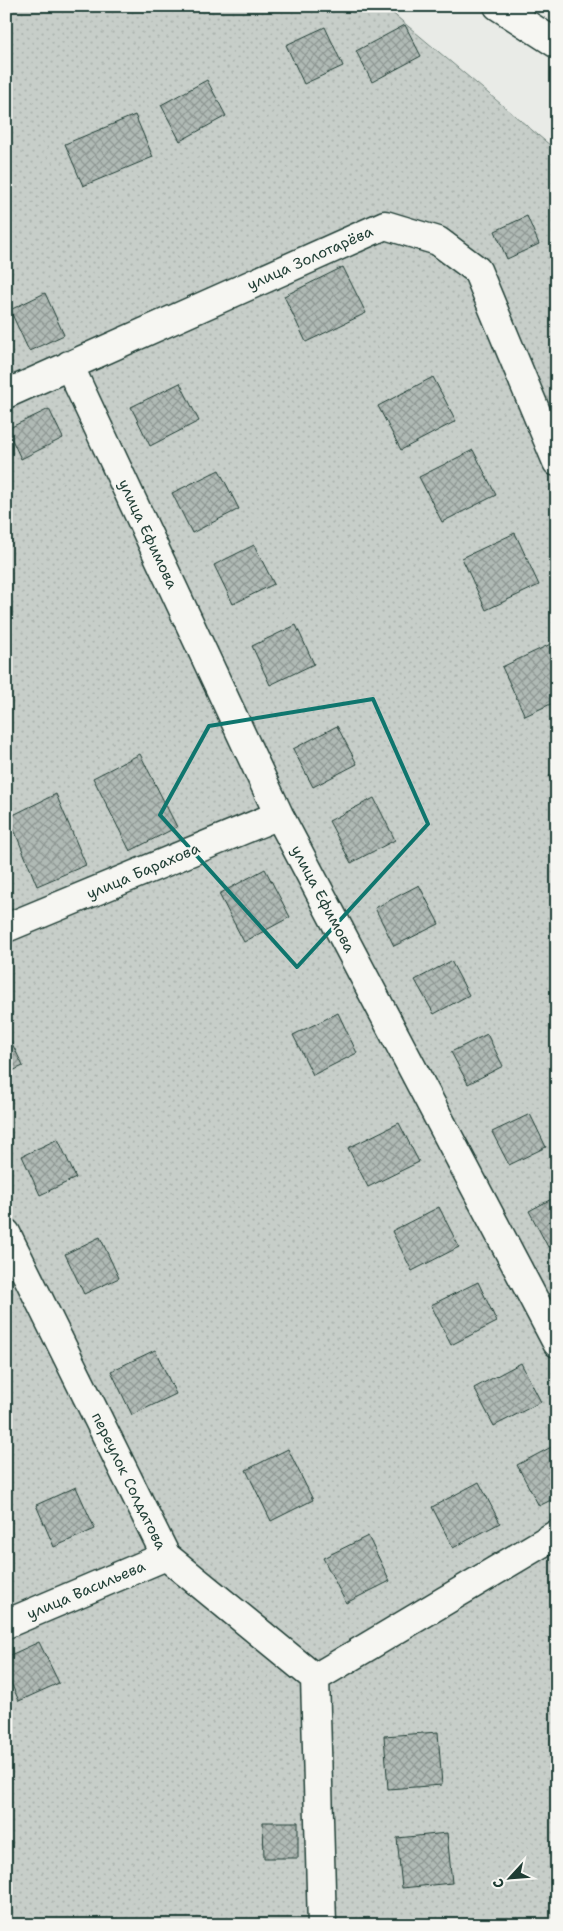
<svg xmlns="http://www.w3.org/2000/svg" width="563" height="1931" font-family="'Shantell Sans',sans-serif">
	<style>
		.garden { fill: url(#garden-dots); stroke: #73867e }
		.building { fill: url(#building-cross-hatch); stroke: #1f3d34 }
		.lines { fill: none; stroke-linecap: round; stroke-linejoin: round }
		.minor-casing { stroke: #1f3d34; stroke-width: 31 }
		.minor { stroke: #f6f6f2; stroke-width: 28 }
		.marked { fill: none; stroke: #0f766e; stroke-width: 4; stroke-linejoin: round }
		.labels { text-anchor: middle; stroke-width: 5; stroke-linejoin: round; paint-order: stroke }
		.street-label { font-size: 15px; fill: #1f3d34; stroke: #f6f6f2 }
	</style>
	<defs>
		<pattern id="garden-dots" width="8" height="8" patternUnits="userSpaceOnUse" patternTransform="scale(1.25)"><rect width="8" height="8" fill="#c7cec9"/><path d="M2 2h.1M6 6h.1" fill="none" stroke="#aab2ad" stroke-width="1.8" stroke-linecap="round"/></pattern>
		<pattern id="building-cross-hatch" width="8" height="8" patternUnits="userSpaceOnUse" patternTransform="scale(1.25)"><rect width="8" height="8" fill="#b0bab5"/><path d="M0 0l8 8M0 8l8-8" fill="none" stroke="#8f9894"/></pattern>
	</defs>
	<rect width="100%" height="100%" fill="#e9ebe7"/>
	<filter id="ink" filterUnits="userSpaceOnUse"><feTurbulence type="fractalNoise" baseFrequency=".02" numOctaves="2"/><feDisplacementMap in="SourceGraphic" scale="10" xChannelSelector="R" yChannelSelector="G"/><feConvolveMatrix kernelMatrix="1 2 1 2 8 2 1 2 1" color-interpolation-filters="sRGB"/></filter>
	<g filter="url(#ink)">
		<path class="garden" d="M6,6H384L557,151V1925H6Z"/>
		<path class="building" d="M405,25L421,56L372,82L356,51Z
			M325,27L343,66L304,84L286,45Z
			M207,80L226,116L180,141L161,105Z
			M135,115L153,157L83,186L65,144Z
			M527,216L539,244L507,259L495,231Z
			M343,267L366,313L306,342L284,296Z
			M45,293L64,335L29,351L10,310Z
			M433,377L456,421L401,450L378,406Z
			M180,383L199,421L150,446L131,407Z
			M49,409L63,438L21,459L7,429Z
			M473,450L496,495L442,522L419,477Z
			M219,470L239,509L192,533L172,493Z
			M515,533L539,585L486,610L462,558Z
			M254,545L274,584L233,604L214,565Z
			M296,625L314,664L270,685L252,646Z
			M557,641V701L525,716L502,667Z
			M337,726L357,764L313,787L293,749Z
			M140,754L177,827L130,851L93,778Z
			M557,772V793L549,776Z
			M56,794L86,865L37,886L9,817Z
			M374,798L395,840L351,863L329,821Z
			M265,869L290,917L244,942L219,894Z
			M419,885L439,924L394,946L375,908Z
			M451,961L469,995L434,1014L415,980Z
			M338,1013L357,1053L313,1075L293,1035Z
			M6,1031L23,1066L6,1074Z
			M487,1034L503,1066L468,1084L451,1052Z
			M530,1114L546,1147L509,1165L492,1132Z
			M399,1123L419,1162L368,1187L348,1148Z
			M58,1139L76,1178L40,1195L22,1156Z
			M557,1196V1242L548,1247L529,1211Z
			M439,1207L459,1247L412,1271L392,1231Z
			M100,1237L119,1278L84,1294L65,1254Z
			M478,1282L497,1322L451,1345L431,1305Z
			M155,1350L176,1394L132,1415L111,1371Z
			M521,1363L541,1402L494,1426L474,1388Z
			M557,1444V1497L539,1506L517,1465Z
			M288,1449L313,1500L271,1521L246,1470Z
			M479,1482L500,1523L453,1548L432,1507Z
			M76,1487L95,1529L54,1547L36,1505Z
			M368,1536L390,1581L346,1603L323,1558Z
			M39,1642L59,1683L19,1701L6,1672V1657Z
			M438,1732L442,1785L388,1789L384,1736Z
			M263,1822H298V1858H264Z
			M447,1833L452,1883L402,1888L397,1838Z"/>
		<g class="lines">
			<g class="minor-casing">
				<path id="minor" d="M498,6L557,44
					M69,365L279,815L557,1343
					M6,394L385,225L438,241L477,270L557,462
					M6,928L279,815
					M6,1233L166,1556L315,1678L322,1925
					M6,1624L166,1556
					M315,1678L557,1534"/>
			</g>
			<use href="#minor" class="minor"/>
		</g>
	</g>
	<path class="marked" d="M373,699L428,824L297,967L160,815L209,726Z"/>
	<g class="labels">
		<g class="street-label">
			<text transform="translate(310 258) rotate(-24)" y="5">улица Золотарёва</text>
			<text transform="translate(148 534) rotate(65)" y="5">улица Ефимова</text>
			<text transform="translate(143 871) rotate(-23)" y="5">улица Барахова</text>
			<text transform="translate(323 899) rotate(62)" y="5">улица Ефимова</text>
			<text transform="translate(129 1481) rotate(64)" y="5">переулок Солдатова</text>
			<text transform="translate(86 1590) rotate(-23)" y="5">улица Васильева</text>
		</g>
	</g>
	<rect width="563" height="1931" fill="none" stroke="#f6f6f2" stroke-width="25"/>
	<rect x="12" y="12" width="538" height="1906" fill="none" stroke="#1f3d34" stroke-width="2" filter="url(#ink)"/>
	<g transform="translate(510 1878) rotate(244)" stroke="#f6f6f2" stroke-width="4" paint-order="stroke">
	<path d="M0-4L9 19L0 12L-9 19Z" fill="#1f3d34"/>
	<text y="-8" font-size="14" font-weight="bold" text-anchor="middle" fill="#1f3d34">С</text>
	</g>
</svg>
